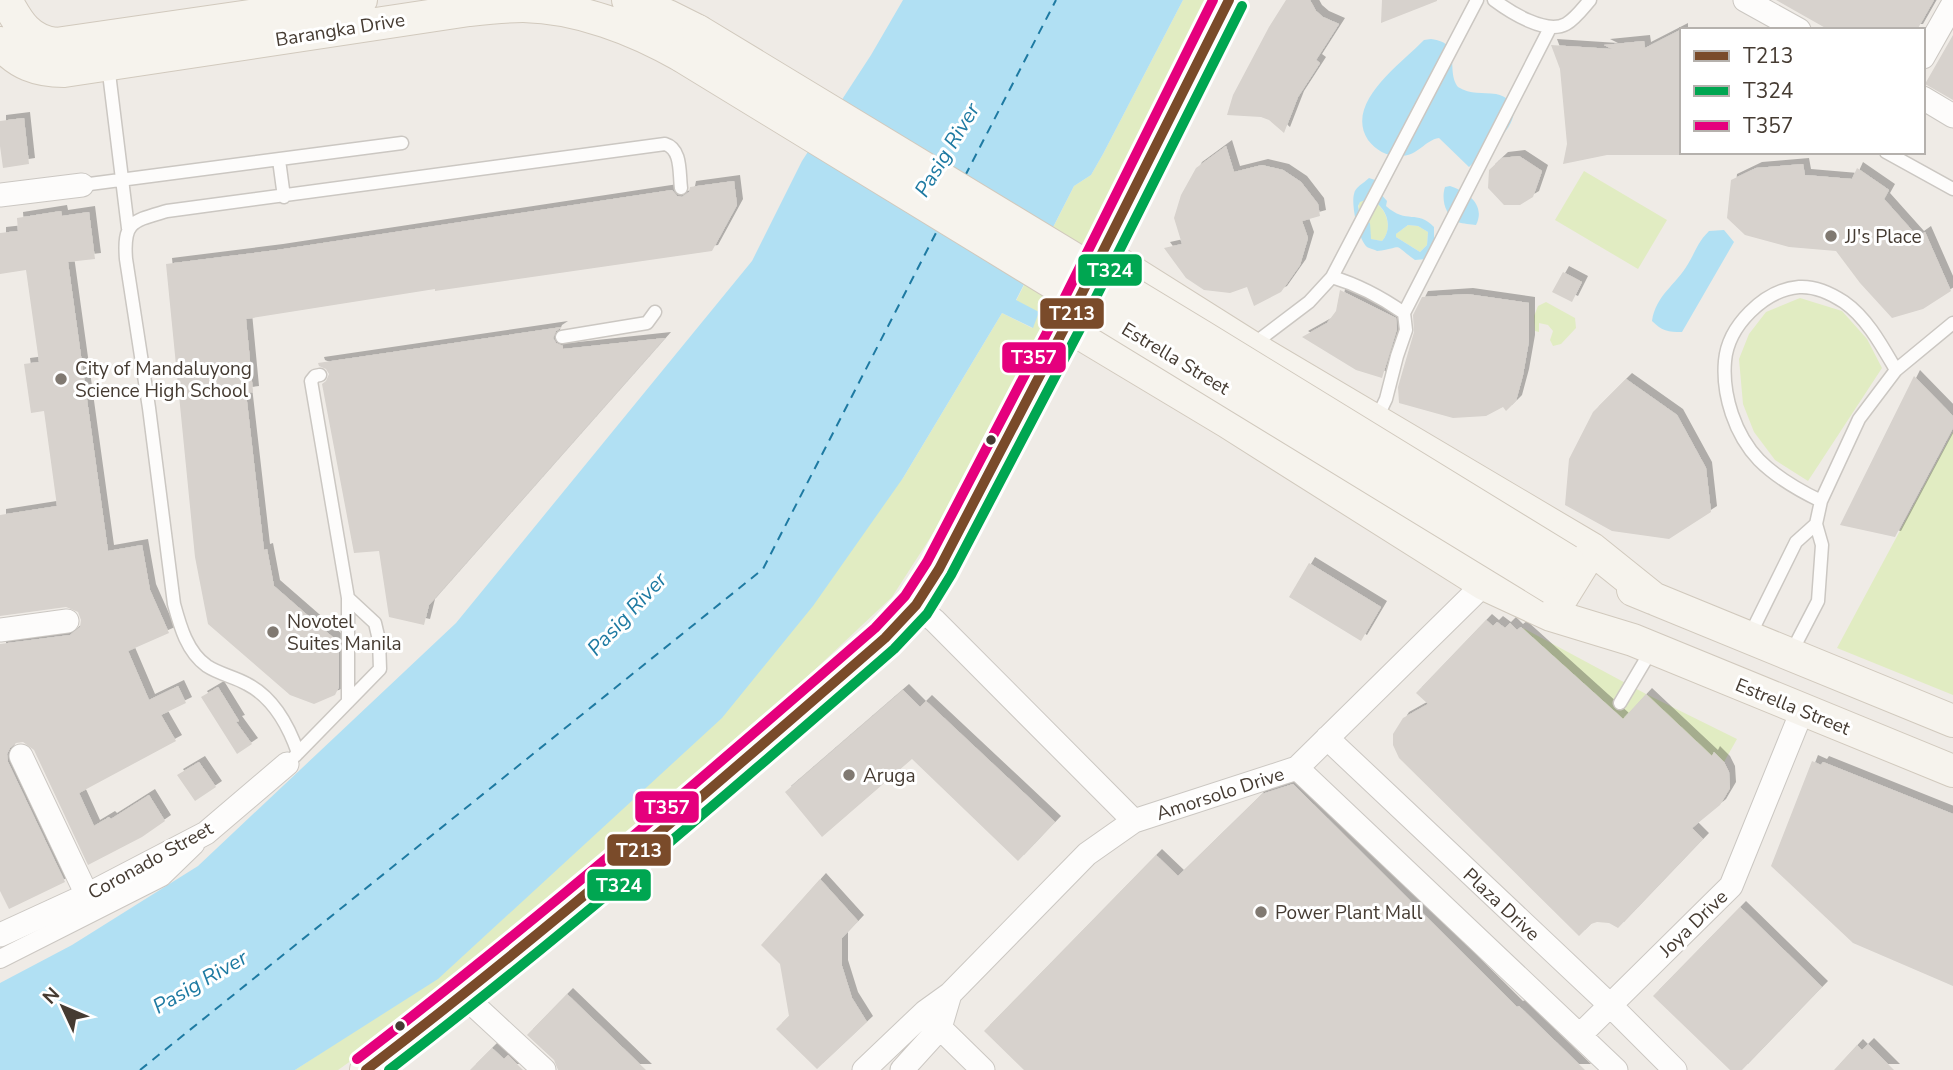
<svg xmlns="http://www.w3.org/2000/svg" width="1953" height="1070" font-family="'Nunito Sans',sans-serif">
	<style>
		.green { fill: #e1ecc2 }
		.water { fill: #b1e0f3; fill-rule: evenodd }
		.lines { fill: none; stroke-linecap: round; stroke-linejoin: round }
		.ferry { stroke: #1e7aa2; stroke-width: 2; stroke-dasharray: 9 7; stroke-linecap: butt }
		.building { fill: #d7d2cd; filter: url(#shadow) }
		.service-casing { stroke: #cbc7c2; stroke-width: 15 }
		.pedestrian-casing { stroke: #cbc7c2; stroke-width: 20 }
		.minor-casing { stroke: #cbc7c2; stroke-width: 25 }
		.secondary-casing { stroke: #d1c9bd; stroke-width: 34 }
		.service { stroke: #fdfcfb; stroke-width: 12 }
		.pedestrian { stroke: #fdfcfb; stroke-width: 18 }
		.minor { stroke: #fdfcfb; stroke-width: 23 }
		.secondary { stroke: #f6f3ed; stroke-width: 32 }
		.secondary-bridge-casing { stroke: #d1c9bd; stroke-width: 34; stroke-linecap: butt }
		.secondary-bridge { stroke: #f6f3ed; stroke-width: 32 }
		.bus-1-casing { stroke: #fff; stroke-width: 16 }
		.bus-2-casing { stroke: #fff; stroke-width: 16 }
		.bus-3-casing { stroke: #fff; stroke-width: 16 }
		.bus-1 { stroke: #7a4b2a; stroke-width: 10 }
		.bus-2 { stroke: #00a651; stroke-width: 10 }
		.bus-3 { stroke: #e5007d; stroke-width: 10 }
		.poi-dot { fill: #807971; stroke: #fff; stroke-width: 2.5 }
		.bus-dot { fill: #453b32; stroke: #fff; stroke-width: 2.5 }
		.labels { text-anchor: middle; stroke-width: 6; stroke-linejoin: round; paint-order: stroke }
		.street-label { font-size: 19px; fill: #453b32; stroke: #fff }
		.poi-label { font-size: 19px; fill: #453b32; stroke: #fff; text-anchor: start }
		.water-label { font-size: 21px; font-style: italic; fill: #1e7aa2; stroke: #fff }
		.line-badge { stroke: #fff; stroke-width: 2.5 }
		.badge-label { font-size: 19px; text-anchor: middle; font-weight: bold; fill: #fff }
	</style>
	<defs>
		<filter id="shadow"><feDropShadow dx="6" dy="-6" stdDeviation="0" flood-color="#0004"/></filter>
	</defs>
	<rect width="100%" height="100%" fill="#efebe6"/>
	<path class="green" d="M1183,0H1211L1042,335L961,490L892,597L773,709L587,878L458,985L338,1070H295L350,1034L903,478L1002,313L1032,328L1016,301L1074,186L1091,175L1103,154Z
		M1584,171L1667,220L1638,269L1555,220Z
		M1367,199C1385,203 1395,227 1382,241L1370,239V228C1363,219 1355,213 1360,201Z
		M1408,225L1418,226L1428,232L1427,245L1420,252L1396,237V234Z
		M1800,298L1842,311L1867,339L1882,368L1808,481L1775,460L1754,432L1743,404L1739,359L1749,334L1766,312Z
		M1546,302L1575,318L1576,328L1561,344L1553,346L1550,340L1553,331L1548,325L1539,323V332L1535,331L1534,316L1538,306Z
		M1953,432V695L1837,648Z
		M1521,627L1646,694L1737,739L1724,762L1714,752L1712,756L1623,719Z"/>
	<path class="water" d="M903,0H1183L1103,154L1091,175L1074,186L1016,300L1039,312L1033,328L1002,313L903,478L813,606L722,718L438,979L295,1070H0V983L72,945L198,866L456,623L752,261L802,161L871,55Z
		M1431,39C1464,43 1445,69 1458,87C1471,95 1482,92 1496,94C1501,95 1506,97 1510,102C1526,123 1483,153 1469,167L1439,138C1425,140 1418,156 1401,156C1389,157 1376,151 1368,140C1344,103 1401,64 1424,40Z
		M1369,178L1375,180L1379,192L1387,201L1386,206C1407,225 1417,209 1434,227V241L1426,259L1415,260C1390,242 1407,247 1377,251C1375,250 1369,248 1367,247C1358,239 1351,205 1354,194C1355,187 1364,183 1369,178ZM1368,199C1385,203 1395,227 1382,241L1371,239L1370,223L1360,217L1358,206L1360,202ZM1408,225L1418,226L1428,232L1427,245L1420,252L1396,237V234Z
		M1450,186C1468,192 1486,205 1476,225C1471,224 1463,224 1458,222C1445,216 1441,199 1445,187Z
		M1724,230L1734,242L1682,332C1668,332 1662,331 1652,321C1656,295 1675,286 1688,264C1696,251 1697,243 1709,231Z"/>
	<g class="lines">
		<path class="ferry" d="M965,176L1056,0
			M140,1070L763,569L937,231"/>
	</g>
	<path class="building" d="M1286,0H1310L1316,11L1323,17L1339,24L1316,60L1320,63L1298,97L1284,133L1269,120L1261,117L1227,115L1233,95L1269,27Z
		M1382,0H1437V1L1381,23Z
		M1776,0H1934L1917,30H1829Z
		M1682,29V155H1607L1563,164L1567,144L1560,69L1551,45L1612,49L1604,45L1644,41L1645,48Z
		M1953,35V100L1925,84Z
		M24,118L29,164L3,168L0,146V121Z
		M1226,146L1234,172L1262,165L1283,170L1301,182L1318,204L1320,216L1302,221L1308,238L1300,265L1281,292L1254,306L1247,287L1230,293L1204,290L1186,278L1164,248L1182,244L1174,218L1181,195L1196,168Z
		M1519,156L1542,171L1533,197L1520,205H1504L1488,188L1489,170L1502,158Z
		M1803,164L1805,175L1852,179L1857,168L1889,190L1884,199L1918,237L1925,232L1951,291L1923,309L1892,318L1860,283L1836,251L1789,247L1745,235L1727,218L1731,180L1756,168Z
		M734,181L737,205L712,251L435,291V289L246,319L253,392L246,393L264,550L267,549L274,586L336,640L339,649V687L335,695L314,704L290,695L208,624L195,557L166,264L277,250L672,190L677,196L682,197L689,192L690,187Z
		M61,211L62,216L89,212L95,259L68,262L108,551L142,545L150,590L169,633L128,651L149,700L178,686L186,703L161,715L176,741L79,793L94,826L109,817L111,819L149,795L165,821L142,837L88,865L34,750L23,742L16,743L10,748L7,754L8,762L65,882L9,909L0,891V644L70,635L80,627L81,620L78,612L66,607L0,616V515L57,506L44,411L31,413L24,364L39,362L26,270L0,274V233L18,231L17,218Z
		M1563,272L1582,282L1572,302L1552,292Z
		M1340,290L1396,318L1397,329L1382,378L1356,370L1302,337L1327,323L1336,311Z
		M1467,294L1529,303V341L1523,375L1516,401L1506,411L1503,407L1486,416L1453,418L1399,403L1398,387L1414,332L1413,315L1422,297Z
		M562,327L556,331L553,338L556,343L563,346V349L665,338L429,605L424,625L389,617L379,551L354,553L322,384L326,381L329,374L326,369L319,366L318,363Z
		M1914,376L1953,416V428L1895,537L1840,525Z
		M1626,379L1677,415L1706,468L1711,512L1669,539L1612,531L1565,505L1569,459L1593,412Z
		M1309,563L1381,607L1361,641L1289,597Z
		M1486,620L1493,626L1497,622L1505,628L1510,623L1517,630L1521,627L1623,719L1646,694L1712,756L1714,752L1724,762L1729,772L1730,788L1720,805L1692,828L1703,839L1618,928L1609,923L1597,922L1591,924L1579,936L1399,758L1393,745V734L1403,718L1428,704L1416,693Z
		M218,687L239,721L236,722L252,744L237,754L201,697Z
		M903,690L920,707L926,701L1055,822L1018,861L912,759L822,837L785,792Z
		M1812,761L1821,765L1823,762L1953,814V986L1853,943L1771,866Z
		M199,762L216,787L195,801L177,775Z
		M1293,784L1517,1007L1519,1006L1585,1070H1024L984,1031L1156,855L1178,876L1262,794Z
		M820,879L858,921L842,938V966L852,998L867,1022L817,1069L776,1029L789,1016L780,964L761,945Z
		M1740,907L1822,987L1742,1070H1730L1653,996Z
		M567,994L646,1070H558L554,1060L527,1035Z
		M1868,1044L1894,1070H1834L1857,1045L1862,1050Z
		M492,1048L504,1059L508,1055L523,1070H470Z"/>
	<g class="lines">
		<g class="service-casing">
			<path id="service" d="M1494,0C1510,12 1546,35 1566,24C1575,19 1583,8 1590,0
				M108,65L128,228
				M1886,152L1953,189
				M279,160L284,197
				M82,185L402,143
				M1332,277C1359,285 1381,297 1404,313
				M562,337L647,323L655,312
				M1251,346L1309,302L1332,277L1477,0
				M320,375L315,376L311,381L348,598V702
				M1376,420L1386,399L1397,356L1406,330L1404,313L1550,28
				M1821,501C1798,490 1777,478 1759,460C1735,435 1722,395 1725,361C1728,326 1764,290 1799,287C1815,286 1832,294 1844,302C1867,318 1882,346 1896,370
				M1749,637L1796,542L1816,524
				M1790,655L1818,601L1822,545L1816,524L1821,501L1859,419L1896,370L1953,323
				M1620,703L1652,649
				M298,753C289,727 274,698 247,684C235,677 219,674 207,666C187,652 180,626 174,604L149,408L126,259C123,221 133,221 167,211L665,144C682,149 679,173 681,188
				M295,756L380,669L379,640L375,623L348,598"/>
		</g>
		<g class="pedestrian-casing">
			<path id="pedestrian" d="M0,959L162,877L195,845"/>
		</g>
		<g class="minor-casing">
			<path id="minor" d="M1745,0L1799,30
				M1923,57L1953,4
				M1923,98L1953,116
				M0,195L82,185
				M916,605L935,621L1134,821
				M0,630L67,621
				M1327,738L1610,1005L1675,1070
				M21,756L87,895
				M1297,768L1616,1070
				M0,935L87,895L206,833L287,764
				M464,996L544,1070
				M930,1018L983,1070
				M1580,1035L1731,886L1802,711
				M864,1070L925,1012L950,994L1087,854L1134,821L1297,768L1484,584
				M902,1070L940,1028L950,994"/>
		</g>
		<g class="secondary-casing">
			<path id="secondary" d="M6,0C18,23 29,41 56,44L361,0
				M628,0L668,16L698,31
				M0,43C18,64 37,71 64,71L469,10C487,8 505,6 523,6C578,7 635,29 682,56
				M1102,253L1251,347L1592,549L1653,598
				M1066,325L1226,421L1484,584L1551,615L1633,640L1953,771
				M1633,590L1953,721
				M1551,615L1592,549
				M366,1070C546,934 715,786 885,638L916,605L939,569L1066,325L1229,0"/>
		</g>
		<use href="#service" class="service"/>
		<use href="#pedestrian" class="pedestrian"/>
		<use href="#minor" class="minor"/>
		<use href="#secondary" class="secondary"/>
		<g class="secondary-bridge-casing">
			<path id="secondary-bridge" d="M698,31L1203,337L1568,561
				M682,56L1552,588"/>
		</g>
		<use href="#secondary-bridge" class="secondary-bridge"/>
		<g class="bus-1-casing">
			<path id="bus-1" d="M366,1070C545,933 715,786 885,638L916,605L939,569L1066,325L1229,0"/>
		</g>
		<g class="bus-2-casing">
			<path id="bus-2" d="M389,1070C563,936 729,793 894,649L927,614L951,575L1079,331L1242,6"/>
		</g>
		<g class="bus-3-casing">
			<path id="bus-3" d="M357,1059C536,922 706,775 875,628L905,596L927,562L1054,319L1213,0"/>
		</g>
		<use href="#bus-1" class="bus-1"/>
		<use href="#bus-2" class="bus-2"/>
		<use href="#bus-3" class="bus-3"/>
	</g>
	<g class="poi-dot">
		<circle cx="1831" cy="236" r="7"/>
		<circle cx="61" cy="379" r="7"/>
		<circle cx="273" cy="632" r="7"/>
		<circle cx="849" cy="775" r="7"/>
		<circle cx="1261" cy="912" r="7"/>
	</g>
	<g class="bus-dot">
		<circle cx="991" cy="440" r="6"/>
		<circle cx="400" cy="1026" r="6"/>
	</g>
	<g class="labels">
		<g class="street-label">
			<text transform="translate(340 29) rotate(-9)" y="7">Barangka Drive</text>
			<text transform="translate(1176 358) rotate(31)" y="7">Estrella Street</text>
			<text transform="translate(1793 706) rotate(22)" y="7">Estrella Street</text>
			<text transform="translate(1220 793) rotate(-18)" y="7">Amorsolo Drive</text>
			<text transform="translate(150 860) rotate(-29)" y="7">Coronado Street</text>
			<text transform="translate(1502 904) rotate(43)" y="7">Plaza Drive</text>
			<text transform="translate(1693 923) rotate(-44)" y="7">Joya Drive</text>
		</g>
		<g class="poi-label">
			<text x="1845" y="243">JJ's Place</text>
			<text x="75" y="375">City of Mandaluyong<tspan x="75" dy="22">Science High School</tspan></text>
			<text x="287" y="628">Novotel<tspan x="287" dy="22">Suites Manila</tspan></text>
			<text x="863" y="782">Aruga</text>
			<text x="1275" y="919">Power Plant Mall</text>
		</g>
		<g class="water-label">
			<text transform="translate(947 150) rotate(-59)" y="7">Pasig River</text>
			<text transform="translate(627 614) rotate(-47)" y="7">Pasig River</text>
			<text transform="translate(200 982) rotate(-30)" y="7">Pasig River</text>
		</g>
	</g>
	<g class="line-badge">
		<rect x="1077" y="253" width="66" height="34" rx="7" fill="#00a651"/>
		<rect x="1039" y="297" width="66" height="33" rx="7" fill="#7a4b2a"/>
		<rect x="1001" y="341" width="66" height="33" rx="7" fill="#e5007d"/>
		<rect x="634" y="790" width="66" height="34" rx="7" fill="#e5007d"/>
		<rect x="606" y="833" width="66" height="34" rx="7" fill="#7a4b2a"/>
		<rect x="586" y="868" width="66" height="34" rx="7" fill="#00a651"/>
	</g>
	<g class="badge-label">
		<text x="1110" y="277">T324</text>
		<text x="1072" y="320">T213</text>
		<text x="1034" y="364">T357</text>
		<text x="667" y="814">T357</text>
		<text x="639" y="857">T213</text>
		<text x="619" y="892">T324</text>
	</g>
	<rect x="1680" y="28" width="245" height="126" fill="#ffffff" stroke="#b5b1ad" stroke-width="2"/>
	<rect x="1694" y="51" width="35" height="10" fill="#7a4b2a" stroke="#b5b1ad" stroke-width="2"/>
	<text x="1743" y="63" font-size="21" fill="#453b32">T213</text>
	<rect x="1694" y="86" width="35" height="10" fill="#00a651" stroke="#b5b1ad" stroke-width="2"/>
	<text x="1743" y="98" font-size="21" fill="#453b32">T324</text>
	<rect x="1694" y="121" width="35" height="10" fill="#e5007d" stroke="#b5b1ad" stroke-width="2"/>
	<text x="1743" y="133" font-size="21" fill="#453b32">T357</text>
	<g transform="translate(63 1007) rotate(314)" stroke="#ffffff" stroke-width="5" paint-order="stroke">
	<path d="M0-5L12 26L0 18L-12 26Z" fill="#453b32"/>
	<text y="-10" font-size="19" font-weight="bold" text-anchor="middle" fill="#453b32">N</text>
	</g>
</svg>
